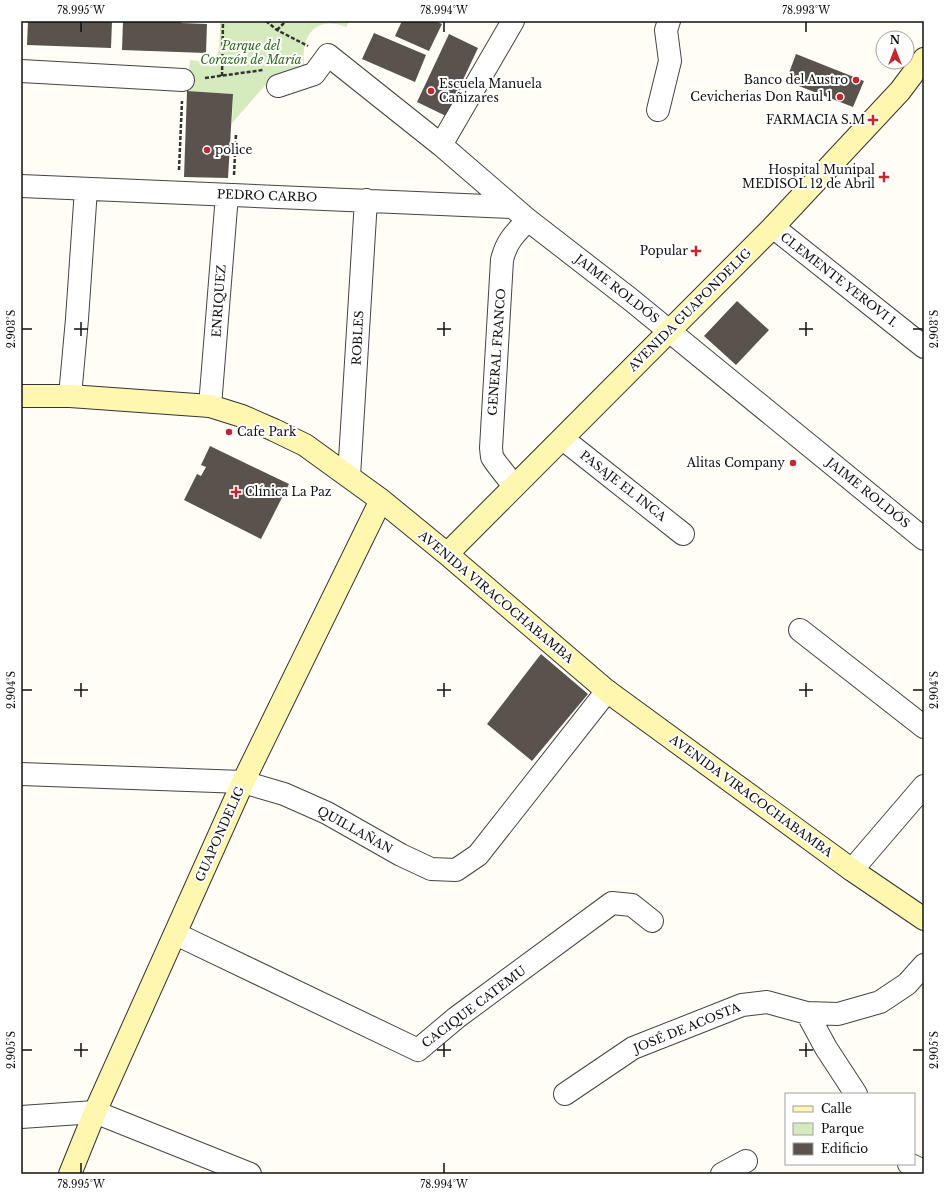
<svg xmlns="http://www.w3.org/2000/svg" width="945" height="1195" font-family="'Libre Baskerville',serif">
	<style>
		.green { fill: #d5ebbd }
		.building { fill: #5a524d }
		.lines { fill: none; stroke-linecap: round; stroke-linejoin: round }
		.street-casing { stroke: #444; stroke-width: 24 }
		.secondary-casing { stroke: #333; stroke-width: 24 }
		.path { stroke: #333; stroke-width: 2.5; stroke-dasharray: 4 2; stroke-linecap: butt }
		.street { stroke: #fff; stroke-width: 22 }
		.secondary { stroke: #fff6b0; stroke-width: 22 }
		.ticks { fill: none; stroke: #111; stroke-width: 1.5 }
		.poi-dot { fill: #c4262e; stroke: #fff; stroke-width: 1.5 }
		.labels { text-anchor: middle; stroke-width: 4; stroke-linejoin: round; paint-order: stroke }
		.park-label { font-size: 12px; font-style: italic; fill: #2f6b1f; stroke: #fff }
		.poi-label { font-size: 12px; fill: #111; stroke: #fff; text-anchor: end }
		.street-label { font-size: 12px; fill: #111; stroke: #fff }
		.neatline { fill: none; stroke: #111; stroke-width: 1.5 }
		.ticks-label { font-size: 10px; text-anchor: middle; fill: #111 }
	</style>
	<rect width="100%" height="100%" fill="#fffdf5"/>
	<path class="green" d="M220,21H350L346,27C313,14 299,40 305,69L270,80L232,123L233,94L187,91L190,60C224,66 219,48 220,21Z"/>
	<path class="building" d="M28,21H112L111,48L27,45Z
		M123,21H181V23L207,24L206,53L122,50Z
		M402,21H435L442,24L429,51L395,36Z
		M374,33L426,55L415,82L362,59Z
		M449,34L478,48L446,116L417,102Z
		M796,54L864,81L853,107L786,81Z
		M187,91L233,94L228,178L184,177Z
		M737,301L769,330L736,365L704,336Z
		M210,446L289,484L261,539L184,500L197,474L201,476L206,467L201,465Z
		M541,654L588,694L532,761L487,724Z"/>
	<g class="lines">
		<g class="street-casing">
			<path id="street" d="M21,71L183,80
				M278,86L314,74L328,55L441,145L528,220L630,299L924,539
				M658,110L670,61L666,30L669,21
				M441,145L513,21
				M21,186L512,207
				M773,227L924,347
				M70,396L77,319L86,189
				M210,406L227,195
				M563,439L683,534
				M349,476L366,200
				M514,486L496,463L492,457L491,448L502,260C506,242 515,233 528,220
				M800,630L924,727
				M21,774L243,782L284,794L327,813L401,855L431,869L456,870L478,855L607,691
				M852,870L924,786
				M176,934L418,1050L456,1018L612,903L632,905L652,921
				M807,1013L826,1048L856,1094
				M565,1094L633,1048L742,1005L767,1002L807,1013L838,1014L880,1002L907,984L924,965
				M21,1117L95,1112L250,1174
				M909,1164L924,1171
				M722,1174L746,1161"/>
		</g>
		<g class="secondary-casing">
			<path id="secondary" d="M21,396H70L210,406L242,416L274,430L305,445L381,500L447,554L607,691L852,870L924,919
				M447,554L773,227L900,91L924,59
				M70,1174L95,1112L243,782L381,500"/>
		</g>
		<path class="path" d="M266,21L277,30L308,46
			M277,30L286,21
			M222,76L223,21
			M205,78L263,70
			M179,170L182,101
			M234,175L236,134"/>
		<use href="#street" class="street"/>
		<use href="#secondary" class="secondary"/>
	</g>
	<path class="ticks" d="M81,22V32M444,22V32M806,22V32M81,322V336M444,322V336M806,322V336M22,329H32M74,329H88M437,329H451M799,329H813M913,329H923M81,683V697M444,683V697M806,683V697M22,690H32M74,690H88M437,690H451M799,690H813M913,690H923M81,1043V1057M444,1043V1057M806,1043V1057M22,1050H32M74,1050H88M437,1050H451M799,1050H813M913,1050H923M81,1163V1173M444,1163V1173"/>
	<g class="poi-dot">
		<circle cx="856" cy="80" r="4"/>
		<circle cx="431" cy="91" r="4"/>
		<circle cx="840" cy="97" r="4"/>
		<path d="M871 114h4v4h4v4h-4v4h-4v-4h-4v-4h4z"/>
		<circle cx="207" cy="150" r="4"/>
		<path d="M882 171h4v4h4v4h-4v4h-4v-4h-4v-4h4z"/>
		<path d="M694 245h4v4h4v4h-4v4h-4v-4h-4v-4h4z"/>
		<circle cx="229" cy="432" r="4"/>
		<circle cx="793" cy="463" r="4"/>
		<path d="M234 486h4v4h4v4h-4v4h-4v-4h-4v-4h4z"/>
	</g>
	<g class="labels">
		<g class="park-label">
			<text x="251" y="50">Parque del<tspan x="251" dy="14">Corazón de María</tspan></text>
		</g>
		<g class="poi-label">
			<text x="848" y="84">Banco del Austro</text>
			<text x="439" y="88" text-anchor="start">Escuela Manuela<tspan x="439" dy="14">Cañizares</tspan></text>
			<text x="832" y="101">Cevicherias Don Raul 1</text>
			<text x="865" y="124">FARMACIA S.M</text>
			<text x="215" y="154" text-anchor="start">police</text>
			<text x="875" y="174">Hospital Munipal<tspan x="875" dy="14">MEDISOL 12 de Abril</tspan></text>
			<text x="688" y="255">Popular</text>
			<text x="237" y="436" text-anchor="start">Cafe Park</text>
			<text x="785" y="467">Alitas Company</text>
			<text x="245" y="496" text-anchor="start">Clínica La Paz</text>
		</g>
		<g class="street-label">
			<text transform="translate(267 196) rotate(2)" y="4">PEDRO CARBO</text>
			<text transform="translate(839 280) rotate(38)" y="4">CLEMENTE YEROVI I.</text>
			<text transform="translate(617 289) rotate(38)" y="4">JAIME ROLDÓS</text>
			<text transform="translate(219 301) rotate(-86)" y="4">ENRIQUEZ</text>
			<text transform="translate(690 310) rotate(-45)" y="4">AVENIDA GUAPONDELIG</text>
			<text transform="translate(358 338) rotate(-87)" y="4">ROBLES</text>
			<text transform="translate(497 352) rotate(-86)" y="4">GENERAL FRANCO</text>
			<text transform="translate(623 486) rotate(38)" y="4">PASAJE EL INCA</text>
			<text transform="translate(868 493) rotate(39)" y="4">JAIME ROLDÓS</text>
			<text transform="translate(496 597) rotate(40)" y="4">AVENIDA VIRACOCHABAMBA</text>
			<text transform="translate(751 796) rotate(36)" y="4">AVENIDA VIRACOCHABAMBA</text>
			<text transform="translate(355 830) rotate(29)" y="4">QUILLAÑAN</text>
			<text transform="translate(220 834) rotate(-66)" y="4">GUAPONDELIG</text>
			<text transform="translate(474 1007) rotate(-37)" y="4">CACIQUE CATEMU</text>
			<text transform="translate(687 1028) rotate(-22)" y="4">JOSÉ DE ACOSTA</text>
		</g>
	</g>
	<rect width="945" height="1195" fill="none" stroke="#ffffff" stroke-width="44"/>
	<rect x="785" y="1093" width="130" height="72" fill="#ffffff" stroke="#a0a0a0"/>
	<rect x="793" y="1106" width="20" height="6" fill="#fff6b0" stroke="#a0a0a0"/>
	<text x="821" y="1113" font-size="12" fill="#111111">Calle</text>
	<rect x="793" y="1123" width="20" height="12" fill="#d5ebbd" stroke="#a0a0a0"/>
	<text x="821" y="1133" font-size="12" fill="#111111">Parque</text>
	<rect x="793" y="1143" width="20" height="12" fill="#5a524d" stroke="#a0a0a0"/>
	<text x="821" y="1153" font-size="12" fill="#111111">Edificio</text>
	<g transform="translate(895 50)"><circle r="19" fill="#ffffff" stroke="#a0a0a0"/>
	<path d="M0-3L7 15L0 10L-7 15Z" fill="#c4262e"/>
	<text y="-6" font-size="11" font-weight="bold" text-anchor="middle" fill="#111111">N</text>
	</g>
	<rect x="22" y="22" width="901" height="1151" class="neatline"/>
	<g class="ticks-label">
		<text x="81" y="14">78.995°W</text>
		<text x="444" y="14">78.994°W</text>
		<text x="806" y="14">78.993°W</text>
		<text transform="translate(11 329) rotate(-90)" y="4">2.903°S</text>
		<text transform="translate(934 329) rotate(-90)" y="4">2.903°S</text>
		<text transform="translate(11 690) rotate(-90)" y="4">2.904°S</text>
		<text transform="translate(934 690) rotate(-90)" y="4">2.904°S</text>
		<text transform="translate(11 1050) rotate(-90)" y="4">2.905°S</text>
		<text transform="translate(934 1050) rotate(-90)" y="4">2.905°S</text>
		<text x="81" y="1188">78.995°W</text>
		<text x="444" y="1188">78.994°W</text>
	</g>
</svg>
